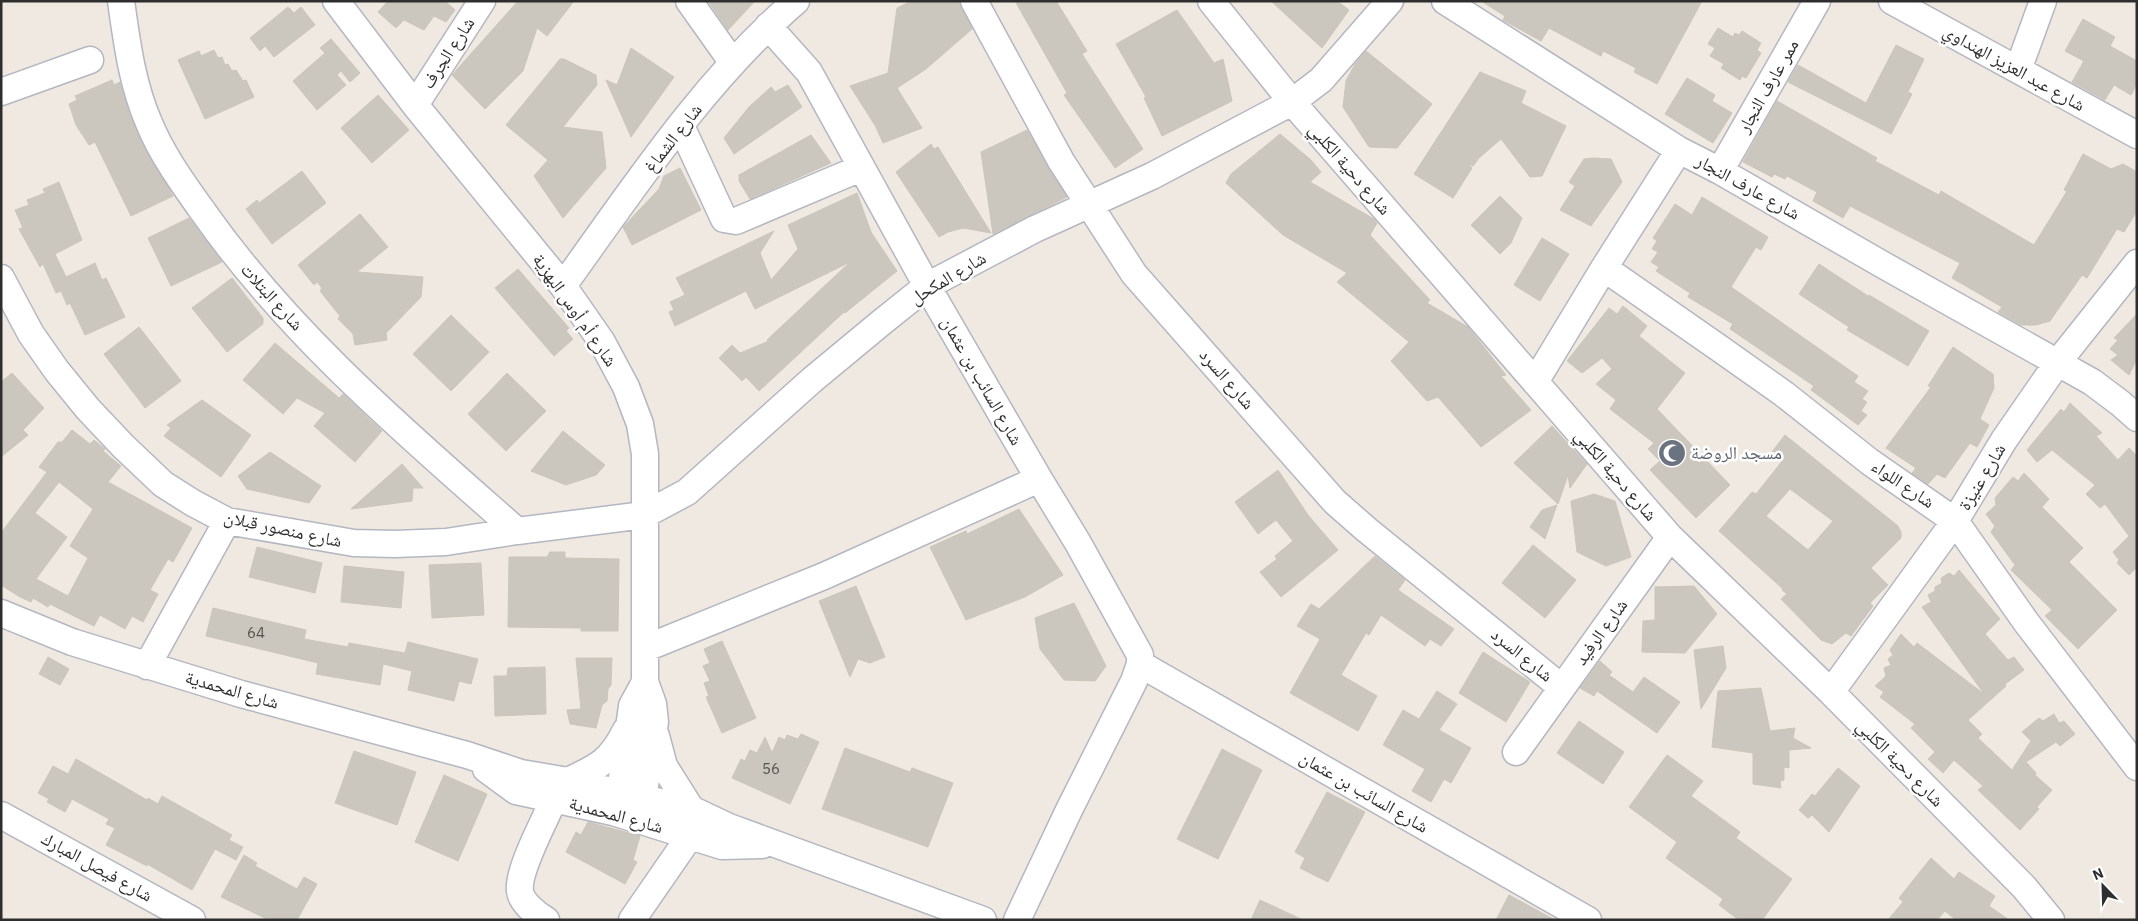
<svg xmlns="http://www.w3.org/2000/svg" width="2138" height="921" font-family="'IBM Plex Sans','Noto Naskh Arabic',sans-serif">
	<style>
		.building { fill: #cbc7bf; stroke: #cbc5ba; fill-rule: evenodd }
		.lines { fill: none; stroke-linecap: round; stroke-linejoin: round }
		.minor-casing { stroke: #b4b7c1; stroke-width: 29 }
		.minor { stroke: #fff; stroke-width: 26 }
		.labels { text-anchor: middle; stroke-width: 5; stroke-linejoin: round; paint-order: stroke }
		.number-label { font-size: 15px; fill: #555452 }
		.street-label { font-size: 18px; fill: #2e2e2e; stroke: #fff }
		.worship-label { font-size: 18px; fill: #5b616d; stroke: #fff; text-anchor: start }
	</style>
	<rect width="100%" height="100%" fill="#efe9e1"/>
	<path class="building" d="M388,1H445L455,10L446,22L434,16L424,30L404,20L396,28L378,12Z
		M518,1H574L547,36L537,28L523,71L485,109L452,75Z
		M708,1H755L728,30Z
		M912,1H959L972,29L926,69L897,88L922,128L883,143L876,127L850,86L888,73L897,8Z
		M1015,1H1056L1087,51L1082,54L1143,149L1115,168L1064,95L1067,93Z
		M1271,1H1337L1349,10L1322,48Z
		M1481,1H1702L1657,84L1634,72L1636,68L1603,51L1601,56L1549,28L1541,41L1503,20L1505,16Z
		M288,7L294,13L301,7L315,25L274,57L265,46L260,51L250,38Z
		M1177,10L1214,63L1223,59L1232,101L1162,136L1144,98L1146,97L1116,44Z
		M2083,19L2115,37L2110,46L2137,61V83L2131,95L2114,85L2105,100L2072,82L2084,61L2065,51Z
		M1718,28L1733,37L1735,33L1739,35L1742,31L1761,43L1757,50L1761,53L1746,78L1742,76L1740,80L1721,68L1724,64L1710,56L1715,48L1708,44Z
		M331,39L360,73L350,82L341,71L337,75L346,85L317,110L293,81L325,53L320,48Z
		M1896,45L1924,59L1908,92L1912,94L1891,134L1788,82L1798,65L1866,103Z
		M631,48L674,77L631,137L606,80L617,85Z
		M214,50L218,58L222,57L225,65L228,64L232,71L236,70L243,81L246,80L254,97L205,119L178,60L199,51L201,56Z
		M1366,51L1432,104L1397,148L1369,147L1343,107L1346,81L1355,64Z
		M560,59H564L596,75L597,85L563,127L602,132L606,168L563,218L534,176L548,160L506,125Z
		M1480,72L1526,91L1521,103L1566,126L1542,176L1530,177L1501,139L1479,158L1473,166L1467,163L1472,168L1453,198L1414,174Z
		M1687,78L1715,95L1712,101L1732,113L1713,143L1665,114Z
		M112,80L114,85L120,82L129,113L141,141L173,196L131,216L95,142L89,145L76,125L69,104L77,100L75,96Z
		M788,85L802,107L734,154L724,138L749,107L771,87L775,92Z
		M378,95L409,130L372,163L341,128Z
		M1777,101L1877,158L1875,161L1939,195L1941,191L2034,245L2067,191L2064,190L2083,154L2111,169L2123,164L2137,172V211L2124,232L2117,229L2087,278L2082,275L2050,321L2036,325H2021L1998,312L2002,307L1952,278L1960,263L1850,206L1843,218L1813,201L1817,192L1787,176L1785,179L1774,174L1772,177L1743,162Z
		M1027,130L1067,197L993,234L981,152Z
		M1280,134L1311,160L1321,172L1310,182L1374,219L1377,223L1370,235L1430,300L1427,303L1468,327L1506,375L1501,376L1531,410L1481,447L1438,397L1427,401L1391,361L1409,342L1337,282L1347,273L1283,235L1226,183L1231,174Z
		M811,135L831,163L750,199L739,181V175Z
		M931,144L934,149L938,147L991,233L963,228L948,232L939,237L896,172Z
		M1593,158L1611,159L1622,182L1591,226L1560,210L1575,186L1569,182L1584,159Z
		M680,168L701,210L632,245L623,227L659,189L664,176Z
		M302,171L326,203L272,244L246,209L257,200L259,203Z
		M59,182L82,240L55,254L66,277L95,263L102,280L106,278L125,317L85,335L70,303L67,305L61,291L56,293L43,264L40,267L19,229L23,228L15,210L29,205L27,200L45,193L43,189Z
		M857,193L871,232L897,271L845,313L844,312L759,391L746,377L742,381L719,358L732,345L740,353L769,341L767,340L850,262L755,309L746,291L675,326L669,312L674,310L670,302L685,295L676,278L774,231L760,253L771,280L798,249L788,225Z
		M1500,196L1522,218L1511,243L1500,254L1471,225Z
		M1702,197L1768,237L1761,250L1756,247L1731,287L1858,376L1854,382L1868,391L1862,399L1867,402L1861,411L1867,415L1858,425L1811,390L1814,386L1730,329L1733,324L1688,297L1690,293L1656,271L1659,267L1651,262L1658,252L1652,249L1657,241L1653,238L1675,204L1692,215Z
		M360,214L388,247L357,272L423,277L421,297L386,333L387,340L355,345L353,334L338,319L340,316L320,291L322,288L317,282L314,285L298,265Z
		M189,218L222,262L171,286L148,238Z
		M1542,238L1569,254L1540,301L1514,285Z
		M1819,264L1868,296L1869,295L1929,331L1908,366L1847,330L1849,327L1799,294Z
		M518,269L569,328L566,331L573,339L554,356L495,288Z
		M232,278L263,318V324L227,352L192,308Z
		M1623,306L1647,326L1639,336L1685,373L1657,409L1730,485L1696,518L1650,470L1660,461L1648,449L1654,443L1610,409L1616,400L1596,384L1612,369L1602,358L1582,373L1567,361L1609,308L1617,314Z
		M2137,314V359L2129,375L2111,360L2118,355L2110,349L2118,340L2114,338Z
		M451,315L489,352L451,391L413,354Z
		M139,327L181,381L145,408L104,354Z
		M275,343L339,398L343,394L382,431L355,462L314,426L325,413L297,398L283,414L243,380Z
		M1953,347L1993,374L1994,388L1980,419L1989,425L1977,447L1970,443L1945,478L1937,474L1928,484L1912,473L1916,468L1886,448L1931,387L1928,386Z
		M12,373L44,408L23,430L28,435L1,457V382Z
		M507,373L546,411L506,451L468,414Z
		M202,400L251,435L221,477L164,436L171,428L167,425Z
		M2070,403L2102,433L2096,436L2118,460L2129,448L2137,456V567L2129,575L2117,563L2119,560L2113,552L2129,536L2105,504L2100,508L2086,494L2095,485L2052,450L2037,462L2027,450L2061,409L2064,412Z
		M1552,426L1587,464L1570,488L1568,475L1558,504L1514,463Z
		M72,430L90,444L94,440L105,449L103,451L121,466L108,482L192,528L173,562L168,559L150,590L158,594L143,622L132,616L125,629L100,615L94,626L50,604L48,607L33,598L31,602L20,597L1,585V533L47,472L39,467L58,442H62ZM59,482L93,509L70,546L88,558L68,596L36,579L67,537L35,513Z
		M563,431L605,465L596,475L566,485L531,471Z
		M1785,435L1898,526L1901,532V538L1871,568L1888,585L1870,603L1873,606L1851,636L1846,633L1832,644L1821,640L1781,599L1787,594L1782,590L1783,589L1719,531L1752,492L1756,494L1783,460L1772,452ZM1790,489L1833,521L1808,550L1766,516Z
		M270,452L321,486L309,503L247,489L238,476Z
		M402,464L423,488H413L412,501L351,509Z
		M1278,470L1308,515L1338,550L1281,597L1260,572L1277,559L1275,556L1293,541L1276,520L1258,534L1235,502Z
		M2024,473L2049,499L2042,507L2083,548L2069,562L2117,610L2078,649L2045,616L2052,610L2011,570L2015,565L1991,532L1995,526L1986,514L1996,505L1995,498L2013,477L2018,481Z
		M1594,494L1615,501L1631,557L1606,566L1577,552L1571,501Z
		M1557,505L1545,539L1530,527L1542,510Z
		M1019,509L1063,575L1025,597L966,620L930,547L966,531L967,534Z
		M1533,545L1576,580L1545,618L1502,583Z
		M257,547L322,563L315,593L249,577Z
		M550,552H565V558L619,559L618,631H581V628L508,627L509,557H547Z
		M1375,556L1405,580L1398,590L1454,629L1441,646L1430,639L1425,646L1381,615L1369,635L1366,633L1341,675L1377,696L1358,731L1290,693L1320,639L1297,626L1311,604L1319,609Z
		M481,563L484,615L432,618L429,565Z
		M344,566L404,572L401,608L341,602Z
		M1959,570L2000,619L1985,634L2008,660L2014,657L2024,670L2005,684L2006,686L1968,720L1982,734L1978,738L2012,770L2031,741L2022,732L2039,718L2043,721L2054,714L2059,723L2064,721L2075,734L2060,746L2056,742L2026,762L2036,773L2035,775L2052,790L2037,807L2039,809L2020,830L1978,790L1983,786L1954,760L1943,773L1928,759L1935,752L1911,728L1915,724L1880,697L1884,692L1875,686L1886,676L1884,668L1891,665L1888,659L1893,655L1890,650L1901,634L1914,647L1917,643L1984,694L1922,607L1931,602L1928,595L1935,591V587L1942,583L1941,578L1949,573L1954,576Z
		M856,586L885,657L870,663L858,659L850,677L819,601Z
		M1694,586L1717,614L1685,653L1642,652L1643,621L1655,620V587Z
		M1074,603L1106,666L1095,681L1064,680L1040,649L1035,618Z
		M213,608L306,630L304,639L348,647L349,643L405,653L408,642L478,659L471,684L459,681L454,701L408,690L412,671L383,664L380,685L316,674L318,663L206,636Z
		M722,641L756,718L722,733L706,697L709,696L704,683L710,681L703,666L710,663L704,649Z
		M1723,646L1726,668L1701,709L1694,650Z
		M1483,652L1530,682L1506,722L1459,693Z
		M48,657L69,669L60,685L39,674Z
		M576,658H612L611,685L608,689L607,701L602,705L596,728L570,724L567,710L581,709Z
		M1600,661L1612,672L1609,675L1633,692L1644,677L1680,702L1657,733L1597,691L1594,696L1580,688Z
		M545,667L546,714L495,716L494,676H507L508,668Z
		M1761,688L1770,731L1795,728L1793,738L1811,748L1789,750V768L1784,767V780L1780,781L1781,788L1753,784V753L1712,747L1718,691Z
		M1437,691L1457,704L1439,730L1471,748L1451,783L1444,779L1431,802L1412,791L1425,769L1383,745L1403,710L1419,719Z
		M1579,721L1624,752L1603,784L1557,753Z
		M801,734L819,742L790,804L732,778L741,759L745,761L750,750L757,753L765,737L772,753L779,737L785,740L787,735L798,739Z
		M845,748L910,772L912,768L953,783L928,847L822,809Z
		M1222,749L1262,770L1218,859L1177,839Z
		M354,751L416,772L397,825L335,803Z
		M1667,755L1703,781L1691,796L1740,832L1736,838L1792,879L1762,920H1739L1719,905L1723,899L1666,858L1677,842L1629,807Z
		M76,759L147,800L148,798L158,804L162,796L232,835L229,840L243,847L236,860L215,849L192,890L147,864V866L106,845L115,828L106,824L109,819L72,799L65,812L47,802L49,799L38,793L53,766L68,774Z
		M1838,768L1860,786L1829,832L1812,815L1808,818L1799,810L1812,794L1815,796Z
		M444,775L487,794L458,861L415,842Z
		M1327,792L1365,812L1328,882L1300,868L1305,858L1295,852Z
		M588,822L640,836L633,860L637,862L625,884L566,852L576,832L581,835Z
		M244,855L257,863L255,866L297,889L304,877L317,884L297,920H269L221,897Z
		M1931,858L1954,879L1959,872L1995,896L1989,906L2009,920H1956L1945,911L1937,920H1888L1903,902L1899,898Z
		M1509,895L1555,920H1496Z
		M1260,900L1303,920H1251Z"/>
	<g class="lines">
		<g class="minor-casing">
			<path id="minor" d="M121,1C127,43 132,84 149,123C162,155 184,185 204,213C290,335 406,433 517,531
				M336,1L415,105L563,286L602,342L626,387L640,424L645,454V682L653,704L655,722L643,798L637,819
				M689,1L733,63
				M974,1L1061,161L1134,274L1335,502L1367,530L1561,687
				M1211,1L1292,102L1670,537L1831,692L2024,887L2051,920
				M1445,1L1679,150L1720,171L1885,266L2092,382L2120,403L2137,418
				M1892,1L2137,135
				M768,26L809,72L927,286L1039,479L1078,543L1140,655V664L1134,681L1069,810L1017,920
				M2018,70L2043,1
				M1,92L90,60
				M415,105L482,1
				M681,126L724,219L736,221L861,168
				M1720,171L1817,1
				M1604,268L1719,348L1784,394L1870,462L1955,521L2026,622L2137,767
				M1,278L31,334L57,371L88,409L123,446L163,484L193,503L227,521L354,543L395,544L446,542L517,531L644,515L687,492L812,380L882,322L927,286L1035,229L1152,176L1292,102L1321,80L1390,1
				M563,286C634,187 703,82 796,1
				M1535,382L1604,268L1679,150
				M1,613L72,642L241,694L467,755L521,773L568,781L691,809L729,827L983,920
				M646,648L824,576L1039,479
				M1140,664L1588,920
				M147,666L227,521
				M1831,692L1955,521L2004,440L2058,362L2137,263
				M656,736L664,766L691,809
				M1516,752L1670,537
				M486,769L516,791L613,812L722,846L762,845
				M568,781C598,767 611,761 626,730
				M614,808L620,793L632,706L645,682
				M1,815L192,920
				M546,920C537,915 521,902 520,891C517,871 545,820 554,799
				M632,920L690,836"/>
		</g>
		<use href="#minor" class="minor"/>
	</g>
	<defs>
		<g id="mosque-disc" transform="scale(1.4375)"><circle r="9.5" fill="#6b7280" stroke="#fff"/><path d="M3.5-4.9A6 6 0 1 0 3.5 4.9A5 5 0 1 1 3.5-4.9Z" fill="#fff"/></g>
	</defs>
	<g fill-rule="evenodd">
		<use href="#mosque-disc" x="1672" y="453"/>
	</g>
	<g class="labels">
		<g class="number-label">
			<text x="256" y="638">64</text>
			<text x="771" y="774">56</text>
		</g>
		<g class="street-label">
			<text transform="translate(448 53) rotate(-57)" y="6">شارع الجرف</text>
			<text transform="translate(2014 68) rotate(29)" y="6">شارع عبد العزيز الهنداوي</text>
			<text transform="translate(1768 86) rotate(-60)" y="6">ممر عارف النجار</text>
			<text transform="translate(673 138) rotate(-52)" y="6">شارع الشماغ</text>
			<text transform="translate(1350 169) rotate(49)" y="6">شارع دحية الكلبي</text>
			<text transform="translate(1748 187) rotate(29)" y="6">شارع عارف النجار</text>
			<text transform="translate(948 278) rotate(-31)" y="6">شارع المكحل</text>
			<text transform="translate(272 297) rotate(48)" y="6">شارع البتلات</text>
			<text transform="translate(575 310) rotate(55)" y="6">شارع أم أوس البهزية</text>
			<text transform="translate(1227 379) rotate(49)" y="6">شارع السرد</text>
			<text transform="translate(982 381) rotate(60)" y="6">شارع السائب بن عثمان</text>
			<text transform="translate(1616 475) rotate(49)" y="6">شارع دحية الكلبي</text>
			<text transform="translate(1982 477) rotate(-59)" y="6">شارع عنيزة</text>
			<text transform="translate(1903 484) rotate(34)" y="6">شارع اللواء</text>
			<text transform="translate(283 529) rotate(12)" y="6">شارع منصور قبلان</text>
			<text transform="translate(1601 632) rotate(-54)" y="6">شارع الرفيد</text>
			<text transform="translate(1522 655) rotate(39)" y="6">شارع السرد</text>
			<text transform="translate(232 690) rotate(16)" y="6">شارع المحمدية</text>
			<text transform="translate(1900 763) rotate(45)" y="6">شارع دحية الكلبي</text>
			<text transform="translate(1364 792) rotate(30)" y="6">شارع السائب بن عثمان</text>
			<text transform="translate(616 815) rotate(15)" y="6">شارع المحمدية</text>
			<text transform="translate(97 867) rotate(29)" y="6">شارع فيصل المبارك</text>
		</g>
		<g class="worship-label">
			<text x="1691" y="459">مسجد الروضة</text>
		</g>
	</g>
	<rect width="2138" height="921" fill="none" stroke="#2e2e2e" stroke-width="5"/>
	<g transform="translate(2103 886) rotate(337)" stroke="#ffffff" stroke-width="4" paint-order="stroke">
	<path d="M0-4L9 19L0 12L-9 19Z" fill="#2e2e2e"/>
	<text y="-8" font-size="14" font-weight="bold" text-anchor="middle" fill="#2e2e2e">N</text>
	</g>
</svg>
